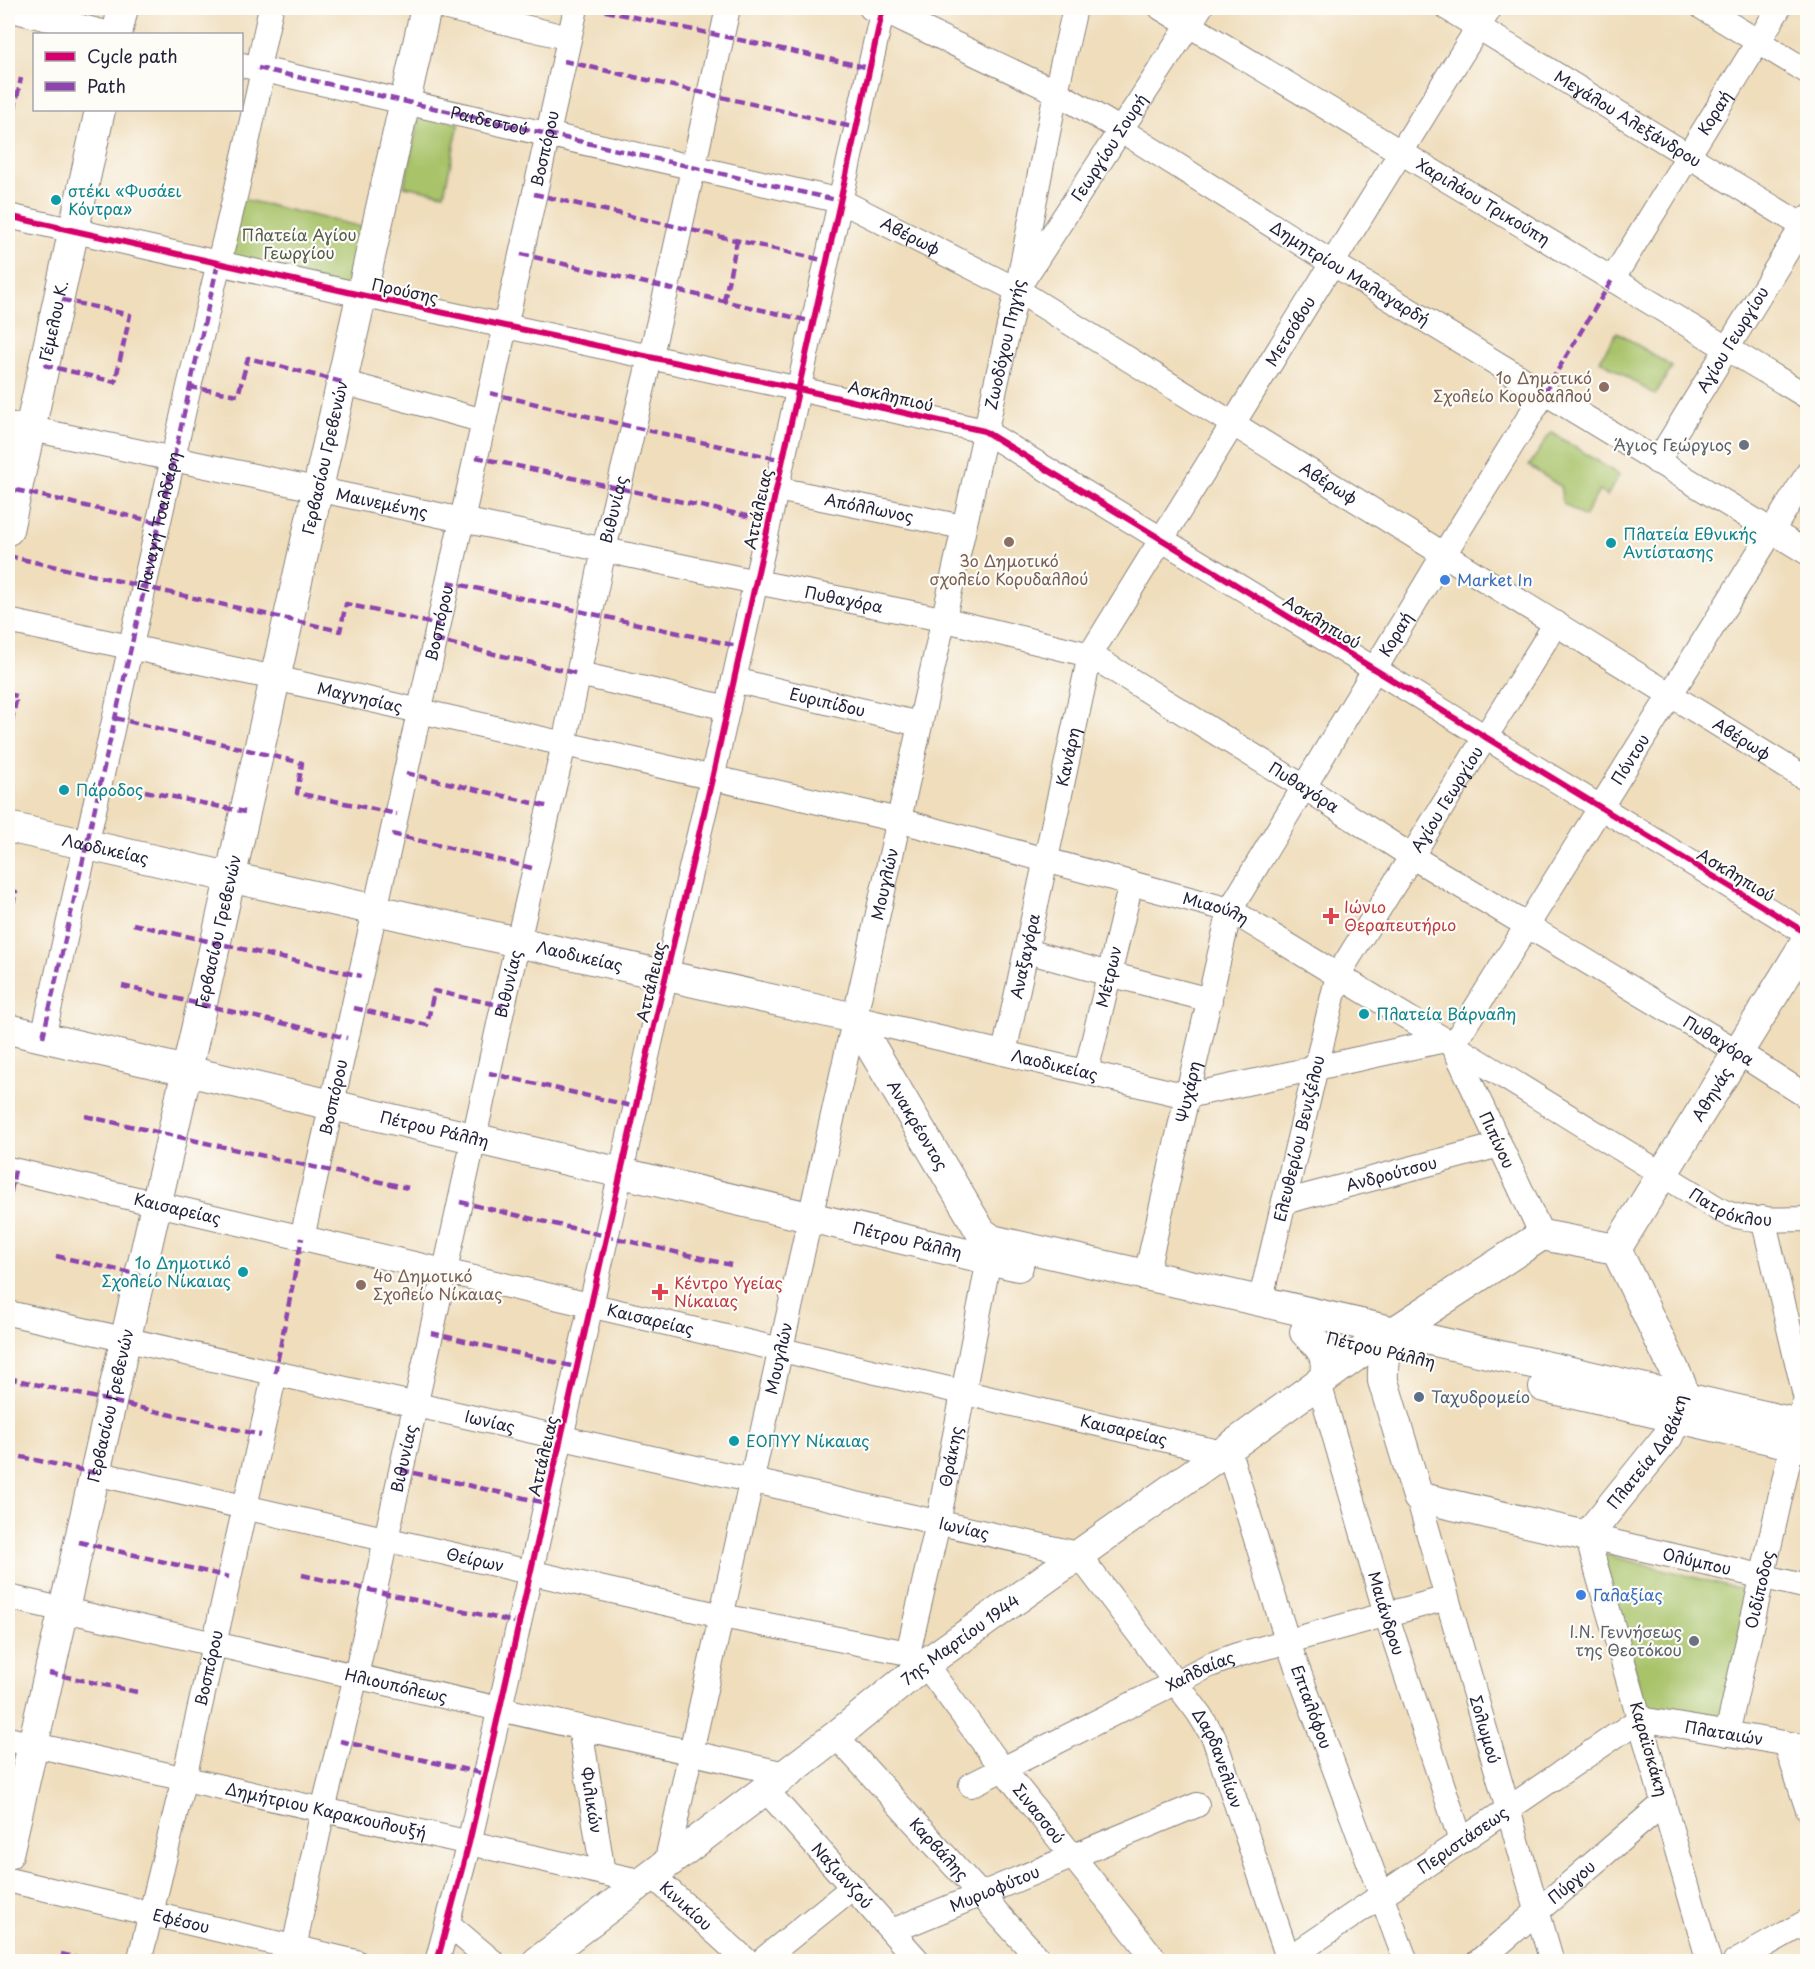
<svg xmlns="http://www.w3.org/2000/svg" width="1815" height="1969" font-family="'Playpen Sans',sans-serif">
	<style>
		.green { fill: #a8c369; stroke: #657252; stroke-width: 1.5 }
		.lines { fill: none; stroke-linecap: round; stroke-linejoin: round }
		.minor-casing { stroke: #88807b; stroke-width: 26 }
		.major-casing { stroke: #88807b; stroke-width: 32 }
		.minor { stroke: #fff; stroke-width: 24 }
		.major { stroke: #fff; stroke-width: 30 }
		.quiet { stroke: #8e44ad; stroke-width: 4.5; stroke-dasharray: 9 4.5; stroke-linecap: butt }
		.cycleway-casing { stroke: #fdfcf7; stroke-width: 10 }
		.cycleway { stroke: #d6006c; stroke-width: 6 }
		.culture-dot { fill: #0f9aa8; stroke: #fdfcf7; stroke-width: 2 }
		.education-dot { fill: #8d6e63; stroke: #fdfcf7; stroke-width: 2 }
		.worship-dot { fill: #6b7280; stroke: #fdfcf7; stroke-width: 2 }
		.shop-dot { fill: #3f7fe0; stroke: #fdfcf7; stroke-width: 2 }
		.health-dot { fill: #e0444e; stroke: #fdfcf7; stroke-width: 2 }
		.service-dot { fill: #5c6f8a; stroke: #fdfcf7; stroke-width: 2 }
		.labels { text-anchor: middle; stroke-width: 4.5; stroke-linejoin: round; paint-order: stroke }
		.street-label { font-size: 16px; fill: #22223b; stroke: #fdfcf7 }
		.culture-label { font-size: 16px; fill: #0d838f; stroke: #fdfcf7; text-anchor: start }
		.park-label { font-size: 16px; fill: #515a4b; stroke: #fdfcf7 }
		.education-label { font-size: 16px; fill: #785e54; stroke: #fdfcf7; text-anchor: end }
		.worship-label { font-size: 16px; fill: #5b616d; stroke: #fdfcf7; text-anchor: end }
		.shop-label { font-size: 16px; fill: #366cbe; stroke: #fdfcf7; text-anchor: start }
		.health-label { font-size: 16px; fill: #be3a42; stroke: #fdfcf7; text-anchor: start }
		.service-label { font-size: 16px; fill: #4e5e75; stroke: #fdfcf7; text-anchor: start }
	</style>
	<rect width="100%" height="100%" fill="#fdfcf7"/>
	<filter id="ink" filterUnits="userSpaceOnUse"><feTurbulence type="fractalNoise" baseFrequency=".0167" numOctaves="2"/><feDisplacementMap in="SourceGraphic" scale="12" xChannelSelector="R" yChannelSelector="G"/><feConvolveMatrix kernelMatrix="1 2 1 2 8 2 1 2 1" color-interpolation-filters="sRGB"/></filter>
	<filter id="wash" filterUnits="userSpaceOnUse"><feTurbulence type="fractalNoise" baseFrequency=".008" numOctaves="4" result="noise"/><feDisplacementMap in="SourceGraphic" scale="24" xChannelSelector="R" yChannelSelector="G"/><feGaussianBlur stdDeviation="1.35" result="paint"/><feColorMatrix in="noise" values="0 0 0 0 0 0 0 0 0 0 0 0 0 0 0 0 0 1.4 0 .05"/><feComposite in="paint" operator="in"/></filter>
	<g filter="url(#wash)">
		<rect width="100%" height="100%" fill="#efddbb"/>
		<path class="green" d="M420,114L459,123L444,194L404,186Z
			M242,199L371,229L356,290L228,259Z
			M1617,332L1672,367L1655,395L1600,360Z
			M1551,432L1619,475L1607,496L1599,491L1584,517L1563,503L1560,486L1529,466Z
			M1603,1554L1752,1592L1722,1720L1645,1707Z"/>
	</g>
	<g filter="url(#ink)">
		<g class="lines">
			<g class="minor-casing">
				<g id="minor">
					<path d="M447,8L569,38"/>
					<path id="s1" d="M871,8L883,10L1056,92L1121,130L1332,263L1808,553"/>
					<path id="s2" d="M1161,8L1808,397"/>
					<path id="s3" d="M1447,8L1808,229"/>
					<path d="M1703,8L1808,72"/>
					<path d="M8,9L110,34"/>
					<path id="s4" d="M242,65L841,201L1017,290L1808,780"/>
					<path d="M8,216L361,295L799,389L984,431L1808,934"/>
					<path id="s5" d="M1023,280L1200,8"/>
					<path id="s6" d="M1612,280L1779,8"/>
					<path d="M342,382L484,421"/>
					<path id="s7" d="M8,424L756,582L942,619L1090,655L1304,787L1411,856L1738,1052L1808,1097"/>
					<path id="s8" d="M1657,462L1808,217"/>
					<path id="s9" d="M777,489L963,527"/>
					<path id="s10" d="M8,621L275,678L898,820L1230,910L1453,1045L1720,1210C1745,1223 1780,1219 1808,1219"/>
					<path d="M579,674L728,708"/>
					<path id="s11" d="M734,680L919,724"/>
					<path d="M1027,951L1109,974L1210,1000"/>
					<path id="s12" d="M854,1018L1187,1096L1445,1040"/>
					<path id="s13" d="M43,1037L189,387L237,188L262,75L258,68L271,8"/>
					<path id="s14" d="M1004,1053L1090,655L1490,8"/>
					<path id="s15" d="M1086,1072L1131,883"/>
					<path id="s16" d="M8,1169L1222,1453L1232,1461L1288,1643L1406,1962"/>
					<path id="s17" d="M1284,1202L1500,1145"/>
					<path d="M1763,1218L1806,1400L1797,1423"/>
					<path id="s18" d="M1542,1235L1453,1045L1808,473"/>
					<path id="s19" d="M302,1238L576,8"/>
					<path id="s20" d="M1146,1275L1230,910L1444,554L1544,393"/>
					<path id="s21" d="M1260,1302L1338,975L1556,623"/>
					<path id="s22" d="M8,1313L1078,1554L1198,1712L1214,1738L1288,1958"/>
					<path id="s23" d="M1319,1383L1386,1614L1461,1841"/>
					<path id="s24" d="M95,1473L722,1616L908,1653L925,1664L1003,1769L1157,1962"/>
					<path id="s25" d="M1418,1497L1552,1962"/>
					<path id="s26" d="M8,1597L785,1774"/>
					<path id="s27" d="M908,1653L938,1523L989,1259"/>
					<path id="s28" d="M580,1727L603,1873"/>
					<path id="s29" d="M1727,1734L1792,1445"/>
					<path id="s30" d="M836,1736L1042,1962"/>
					<path id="s31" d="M8,1739L643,1882"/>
					<path d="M1786,1744L1808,1810"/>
					<path id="s32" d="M971,1785L1210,1665L1237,1655L1447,1598"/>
					<path id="s33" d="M765,1789L919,1962"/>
					<path id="s34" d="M666,1864L1017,290L1056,92L1075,8"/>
					<path id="s35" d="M652,1875L748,1962"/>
					<path id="s36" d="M8,1880L356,1962"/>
					<path d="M448,1924L493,1962"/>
					<path id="s37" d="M892,1931L1197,1805"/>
					<path id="s38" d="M139,1962L184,1778L275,1373"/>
					<path id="s39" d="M291,1962L323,1810L356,1676L503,1006L564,744L604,549L667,288L728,8"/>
					<path d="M437,1962L469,1843L485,1774L651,1039L712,779L883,8"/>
					<path d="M760,1962L853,1887"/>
					<path id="s40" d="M1284,1962L1640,1719L1808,1747"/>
					<path id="s41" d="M1478,1962L1664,1803"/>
					<path id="s42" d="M1709,1962L1587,1536L1808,1587"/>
					<path d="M1735,1962L1808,1921"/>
				</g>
			</g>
			<g class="major-casing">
				<g id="major">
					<path d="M117,34L123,8"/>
					<path id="s43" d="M8,530L100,110"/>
					<path id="s44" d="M8,827L854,1018L981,1232L992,1240L1808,1426"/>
					<path id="s45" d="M8,1029L1018,1266"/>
					<path id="s46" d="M1616,1249L1808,939"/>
					<path d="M1305,1332C1321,1347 1330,1356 1324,1379"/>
					<path id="s47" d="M1394,1332C1385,1349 1382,1362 1383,1381L1418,1497L1587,1536L1668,1436C1676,1419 1681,1403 1681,1384L1616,1249"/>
					<path d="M1544,1387L1808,1448"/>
					<path id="s48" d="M8,1854L187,1070L426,8"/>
					<path id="s49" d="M537,1962L836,1736L925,1664L1222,1453L1368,1347L1394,1332L1542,1235L1616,1249"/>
				</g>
			</g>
			<use href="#minor" class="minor"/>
			<use href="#major" class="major"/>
			<g class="quiet">
				<path d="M592,8L870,68"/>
				<path d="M564,61L857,128"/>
				<path id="s50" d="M258,68L841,201"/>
				<path d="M9,137L21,78"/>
				<path d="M534,194L827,261"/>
				<path d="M521,254L814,322"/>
				<path d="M724,301L737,241"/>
				<path d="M44,365L115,382L130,315L59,299"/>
				<path d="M189,387L238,395L248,358L342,382"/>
				<path d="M490,393L633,427L783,460"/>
				<path d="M1544,393L1612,280"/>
				<path d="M476,457L770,521"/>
				<path d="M16,490L160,523"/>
				<path d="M8,556L340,631L346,604L439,625"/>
				<path d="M448,582L742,647"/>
				<path d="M435,640L579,674"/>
				<path d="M8,694L17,696L8,739"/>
				<path d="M115,718L302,763L297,793L397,814"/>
				<path d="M406,773L550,807"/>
				<path d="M145,791L245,812"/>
				<path d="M392,834L536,869"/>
				<path d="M8,890L16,892L8,922"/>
				<path d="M133,924L361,976"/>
				<path d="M122,986L347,1038"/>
				<path d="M354,1008L427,1025L434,991L503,1006"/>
				<path d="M43,1037L218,263"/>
				<path d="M489,1073L636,1107"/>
				<path d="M85,1116L408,1188"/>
				<path d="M460,1202L731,1265"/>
				<path d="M8,1206L15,1170"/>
				<path d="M56,1256L140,1275"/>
				<path d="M431,1333L576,1367"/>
				<path d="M275,1373L302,1238"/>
				<path d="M8,1378L261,1435"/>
				<path d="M8,1454L95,1473"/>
				<path d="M401,1470L546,1503"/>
				<path d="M79,1542L229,1577"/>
				<path d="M302,1575L519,1623"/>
				<path d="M49,1673L137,1692"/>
				<path d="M340,1741L485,1774"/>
				<path d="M61,1954L96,1962"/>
			</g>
			<g class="cycleway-casing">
				<path id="cycleway" d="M8,216L361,295L799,389L984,431L1808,934
					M437,1962L469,1843L485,1774L651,1039L712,779L883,8"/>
			</g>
			<use href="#cycleway" class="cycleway"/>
		</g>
	</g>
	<g class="culture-dot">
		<circle cx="56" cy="200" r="6"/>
		<circle cx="1611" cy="543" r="6"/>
		<circle cx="64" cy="790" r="6"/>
		<circle cx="1364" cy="1014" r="6"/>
		<circle cx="243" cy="1272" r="6"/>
		<circle cx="734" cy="1441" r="6"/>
	</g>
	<g class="education-dot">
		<circle cx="1604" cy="387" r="6"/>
		<circle cx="1009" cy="542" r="6"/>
		<circle cx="361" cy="1285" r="6"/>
	</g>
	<g class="worship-dot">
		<circle cx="1744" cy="445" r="6"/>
		<circle cx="1694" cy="1641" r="6"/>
	</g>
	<g class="shop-dot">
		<circle cx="1445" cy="580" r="6"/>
		<circle cx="1581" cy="1595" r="6"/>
	</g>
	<g class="health-dot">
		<path d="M1328 907h6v6h6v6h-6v6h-6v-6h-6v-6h6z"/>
		<path d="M657 1283h6v6h6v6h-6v6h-6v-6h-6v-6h6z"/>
	</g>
	<circle class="service-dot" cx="1419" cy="1397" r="6"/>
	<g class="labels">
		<g class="street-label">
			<text dy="6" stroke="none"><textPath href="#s6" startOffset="196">Κοραή</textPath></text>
			<text dy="6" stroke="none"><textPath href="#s3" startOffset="212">Μεγάλου Αλεξάνδρου</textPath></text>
			<text dy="6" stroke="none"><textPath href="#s50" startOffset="237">Ραιδεστού</textPath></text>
			<text dy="6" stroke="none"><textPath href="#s19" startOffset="1116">Βοσπόρου</textPath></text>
			<text dy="6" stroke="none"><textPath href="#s5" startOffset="158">Γεωργίου Σουρή</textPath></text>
			<text dy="6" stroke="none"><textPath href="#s2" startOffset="376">Χαριλάου Τρικούπη</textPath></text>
			<text dy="6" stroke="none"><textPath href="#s4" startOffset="692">Αβέρωφ</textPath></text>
			<text dy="6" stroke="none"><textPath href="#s1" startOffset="549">Δημητρίου Μαλαγαρδή</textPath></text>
			<text transform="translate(405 291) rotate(12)" y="6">Προύσης</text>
			<text dy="6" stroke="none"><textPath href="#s43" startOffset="214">Γέμελου Κ.</textPath></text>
			<text dy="6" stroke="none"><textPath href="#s14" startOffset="788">Μετσόβου</textPath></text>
			<text dy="6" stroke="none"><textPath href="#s8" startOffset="144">Αγίου Γεωργίου</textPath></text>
			<text dy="6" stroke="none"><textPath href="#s34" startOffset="1557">Ζωοδόχου Πηγής</textPath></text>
			<text transform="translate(891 396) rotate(13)" y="6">Ασκληπιού</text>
			<text dy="6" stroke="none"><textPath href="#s48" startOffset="1432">Γερβασίου Γρεβενών</textPath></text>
			<text dy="6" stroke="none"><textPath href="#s4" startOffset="1178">Αβέρωφ</textPath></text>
			<text dy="6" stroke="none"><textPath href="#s7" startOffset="382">Μαινεμένης</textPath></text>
			<text dy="6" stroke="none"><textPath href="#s9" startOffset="94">Απόλλωνος</textPath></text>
			<text transform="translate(758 509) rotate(-78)" y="6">Αττάλειας</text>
			<text dy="6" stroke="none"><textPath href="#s39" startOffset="1488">Βιθυνίας</textPath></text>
			<text dy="6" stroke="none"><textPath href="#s13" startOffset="528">Παναγή Τσαλδάρη</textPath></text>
			<text dy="6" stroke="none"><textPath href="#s7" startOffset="854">Πυθαγόρα</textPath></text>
			<text transform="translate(1322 622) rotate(31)" y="6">Ασκληπιού</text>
			<text dy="6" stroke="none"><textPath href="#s19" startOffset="630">Βοσπόρου</textPath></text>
			<text dy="6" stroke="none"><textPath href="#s20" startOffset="696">Κοραή</textPath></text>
			<text dy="6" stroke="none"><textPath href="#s10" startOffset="360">Μαγνησίας</textPath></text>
			<text dy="6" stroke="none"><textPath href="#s11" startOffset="96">Ευριπίδου</textPath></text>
			<text dy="6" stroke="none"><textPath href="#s4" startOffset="1664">Αβέρωφ</textPath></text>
			<text dy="6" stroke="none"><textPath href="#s14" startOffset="303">Κανάρη</textPath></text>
			<text dy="6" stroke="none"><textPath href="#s18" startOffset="546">Πόντου</textPath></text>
			<text dy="6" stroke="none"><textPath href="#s7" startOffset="1358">Πυθαγόρα</textPath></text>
			<text dy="6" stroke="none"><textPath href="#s21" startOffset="543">Αγίου Γεωργίου</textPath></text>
			<text dy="6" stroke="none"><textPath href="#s44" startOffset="100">Λαοδικείας</textPath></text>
			<text transform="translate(1736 875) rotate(31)" y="6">Ασκληπιού</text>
			<text dy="6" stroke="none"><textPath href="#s34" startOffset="1004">Μουγλών</textPath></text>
			<text dy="6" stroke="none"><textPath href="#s10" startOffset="1242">Μιαούλη</textPath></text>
			<text dy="6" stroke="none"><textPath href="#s48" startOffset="946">Γερβασίου Γρεβενών</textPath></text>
			<text dy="6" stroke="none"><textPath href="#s44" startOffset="586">Λαοδικείας</textPath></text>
			<text dy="6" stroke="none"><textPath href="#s14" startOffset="99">Αναξαγόρα</textPath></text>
			<text dy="6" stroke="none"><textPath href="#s15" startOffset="98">Μέτρων</textPath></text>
			<text transform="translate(651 982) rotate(-77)" y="6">Αττάλειας</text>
			<text dy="6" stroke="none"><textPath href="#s39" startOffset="1002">Βιθυνίας</textPath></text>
			<text dy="6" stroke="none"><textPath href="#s7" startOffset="1844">Πυθαγόρα</textPath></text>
			<text dy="6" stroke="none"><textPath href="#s12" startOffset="206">Λαοδικείας</textPath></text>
			<text dy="6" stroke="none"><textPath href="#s20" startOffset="188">Ψυχάρη</textPath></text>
			<text dy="6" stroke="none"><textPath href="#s46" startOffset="182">Αθηνάς</textPath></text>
			<text dy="6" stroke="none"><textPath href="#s19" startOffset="144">Βοσπόρου</textPath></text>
			<text dy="6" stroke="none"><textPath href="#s44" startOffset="992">Ανακρέοντος</textPath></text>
			<text dy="6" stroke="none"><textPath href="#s45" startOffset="438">Πέτρου Ράλλη</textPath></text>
			<text dy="6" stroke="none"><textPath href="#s21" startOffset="168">Ελευθερίου Βενιζέλου</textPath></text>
			<text transform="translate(1497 1140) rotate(65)" y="6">Πιπίνου</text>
			<text dy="6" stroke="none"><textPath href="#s17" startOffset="111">Ανδρούτσου</textPath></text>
			<text dy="6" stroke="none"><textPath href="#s10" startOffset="1840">Πατρόκλου</textPath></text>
			<text dy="6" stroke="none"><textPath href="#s16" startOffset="174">Καισαρείας</textPath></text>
			<text dy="6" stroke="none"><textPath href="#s45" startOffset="924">Πέτρου Ράλλη</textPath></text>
			<text dy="6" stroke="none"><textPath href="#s16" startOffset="660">Καισαρείας</textPath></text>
			<text transform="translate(1381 1350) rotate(13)" y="6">Πέτρου Ράλλη</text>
			<text dy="6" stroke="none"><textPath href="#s34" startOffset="518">Μουγλών</textPath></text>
			<text dy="6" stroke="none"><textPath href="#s48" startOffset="460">Γερβασίου Γρεβενών</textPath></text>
			<text dy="6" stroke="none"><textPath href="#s22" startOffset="494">Ιωνίας</textPath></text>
			<text dy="6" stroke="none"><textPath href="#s16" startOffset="1146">Καισαρείας</textPath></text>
			<text dy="6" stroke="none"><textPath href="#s47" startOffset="450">Πλατεία Δαβάκη</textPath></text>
			<text transform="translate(543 1456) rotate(-77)" y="6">Αττάλειας</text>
			<text dy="6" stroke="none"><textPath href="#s27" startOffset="201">Θράκης</textPath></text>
			<text dy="6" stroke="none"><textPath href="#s39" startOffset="516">Βιθυνίας</textPath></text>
			<text dy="6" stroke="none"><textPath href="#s22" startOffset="980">Ιωνίας</textPath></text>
			<text dy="6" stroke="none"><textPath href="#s24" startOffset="390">Θείρων</textPath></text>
			<text dy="6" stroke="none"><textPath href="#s42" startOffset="556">Ολύμπου</textPath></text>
			<text dy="6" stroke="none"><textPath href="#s29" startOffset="148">Οιδίποδος</textPath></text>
			<text dy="6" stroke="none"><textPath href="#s23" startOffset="240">Μαιάνδρου</textPath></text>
			<text dy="6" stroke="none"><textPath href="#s49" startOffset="532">7ης Μαρτίου 1944</textPath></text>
			<text dy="6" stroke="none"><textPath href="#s38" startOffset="302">Βοσπόρου</textPath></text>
			<text dy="6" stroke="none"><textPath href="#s32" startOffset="256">Χαλδαίας</textPath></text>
			<text dy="6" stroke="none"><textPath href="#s26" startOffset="398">Ηλιουπόλεως</textPath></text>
			<text dy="6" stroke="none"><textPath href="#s16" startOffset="1518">Επταλόφου</textPath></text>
			<text dy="6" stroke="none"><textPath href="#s25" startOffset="242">Σολωμού</textPath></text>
			<text dy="6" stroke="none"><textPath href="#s40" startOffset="516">Πλαταιών</textPath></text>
			<text transform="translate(1649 1749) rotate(74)" y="6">Καραϊσκάκη</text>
			<text dy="6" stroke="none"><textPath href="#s22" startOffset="1346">Δαρδανελίων</textPath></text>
			<text dy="6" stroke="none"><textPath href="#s28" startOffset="74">Φιλικών</textPath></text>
			<text dy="6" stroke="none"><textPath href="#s31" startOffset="326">Δημήτριου Καρακουλουξή</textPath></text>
			<text dy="6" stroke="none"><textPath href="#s24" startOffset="1041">Σινασσού</textPath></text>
			<text dy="6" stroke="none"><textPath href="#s40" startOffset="216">Περιστάσεως</textPath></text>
			<text dy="6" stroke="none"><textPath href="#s30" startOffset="153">Καρβάλης</textPath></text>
			<text dy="6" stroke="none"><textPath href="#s33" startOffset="116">Ναζιανζού</textPath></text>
			<text dy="6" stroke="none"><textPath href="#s41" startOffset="123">Πύργου</textPath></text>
			<text dy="6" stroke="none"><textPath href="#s37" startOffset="111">Μυριοφύτου</textPath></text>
			<text dy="6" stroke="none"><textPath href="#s35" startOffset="46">Κινικίου</textPath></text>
			<text dy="6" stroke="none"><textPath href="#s36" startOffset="178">Εφέσου</textPath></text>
		</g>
		<g class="culture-label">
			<text x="68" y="197">στέκι «Φυσάει<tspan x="68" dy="18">Κόντρα»</tspan></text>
			<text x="1623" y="540">Πλατεία Εθνικής<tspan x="1623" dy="18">Αντίστασης</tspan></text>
			<text x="76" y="796">Πάροδος</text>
			<text x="1376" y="1020">Πλατεία Βάρναλη</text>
			<text x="231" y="1269" text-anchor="end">1ο Δημοτικό<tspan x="231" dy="18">Σχολείο Νίκαιας</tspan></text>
			<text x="746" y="1447">ΕΟΠΥΥ Νίκαιας</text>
		</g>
		<g class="park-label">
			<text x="299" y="241">Πλατεία Αγίου<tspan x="299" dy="18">Γεωργίου</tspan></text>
		</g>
		<g class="education-label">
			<text x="1592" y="384">1o Δημοτικό<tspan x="1592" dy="18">Σχολείο Κορυδαλλού</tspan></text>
			<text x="1009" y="567" text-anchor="middle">3ο Δημοτικό<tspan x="1009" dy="18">σχολείο Κορυδαλλού</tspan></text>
			<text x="373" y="1282" text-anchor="start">4ο Δημοτικό<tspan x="373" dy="18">Σχολείο Νίκαιας</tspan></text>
		</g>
		<g class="worship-label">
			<text x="1732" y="451">Άγιος Γεώργιος</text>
			<text x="1682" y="1638">Ι.Ν. Γεννήσεως<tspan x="1682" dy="18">της Θεοτόκου</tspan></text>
		</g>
		<g class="shop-label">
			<text x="1457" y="586">Market In</text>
			<text x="1593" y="1601">Γαλαξίας</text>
		</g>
		<g class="health-label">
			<text x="1344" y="913">Ιώνιο<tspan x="1344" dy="18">Θεραπευτήριο</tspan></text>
			<text x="674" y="1289">Κέντρο Υγείας<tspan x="674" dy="18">Νίκαιας</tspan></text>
		</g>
		<g class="service-label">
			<text x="1431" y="1403">Ταχυδρομείο</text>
		</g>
	</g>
	<rect width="1815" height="1969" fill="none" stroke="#fdfcf7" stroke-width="30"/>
	<rect x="33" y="33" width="210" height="78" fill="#fdfcf7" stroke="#a5a5ac" stroke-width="1.5"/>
	<rect x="45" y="52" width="30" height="9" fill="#d6006c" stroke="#a5a5ac" stroke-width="1.5"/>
	<text x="87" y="63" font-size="18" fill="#22223b">Cycle path</text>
	<rect x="45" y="82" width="30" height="9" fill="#8e44ad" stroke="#a5a5ac" stroke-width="1.5"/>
	<text x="87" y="93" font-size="18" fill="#22223b">Path</text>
</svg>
